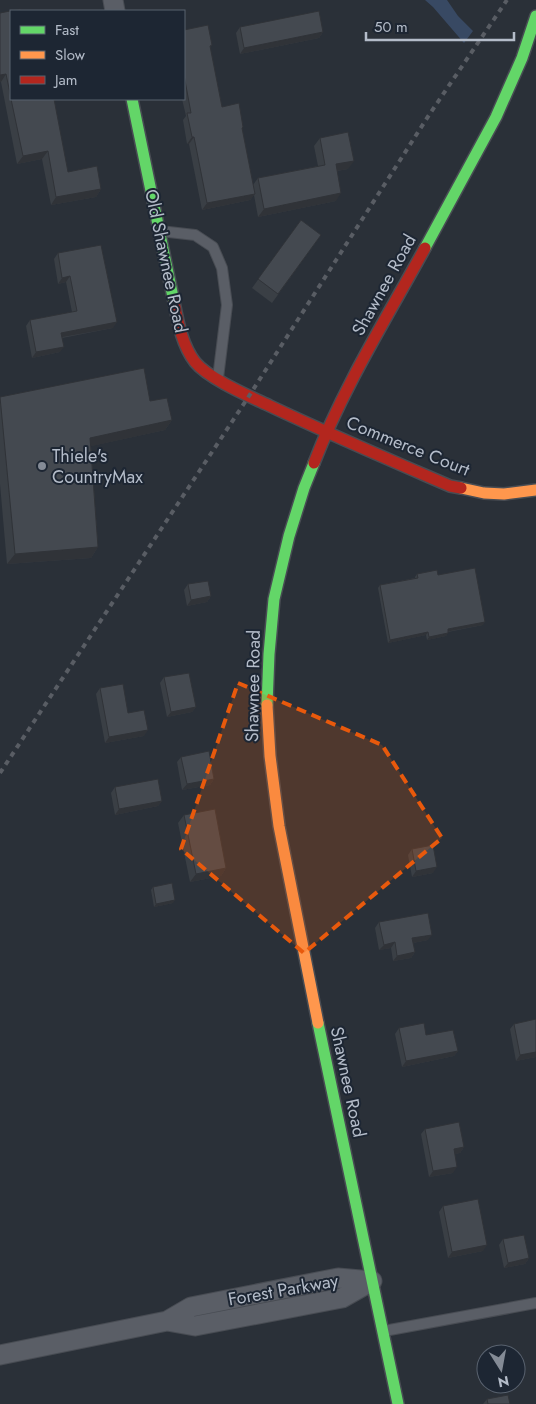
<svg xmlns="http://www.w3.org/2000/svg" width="536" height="1404" font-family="Jost,sans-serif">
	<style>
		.water { fill: #384963 }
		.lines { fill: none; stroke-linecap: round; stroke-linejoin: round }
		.lane-casing { stroke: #484c53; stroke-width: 12 }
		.street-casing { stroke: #484c53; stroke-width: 21 }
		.fast-casing { stroke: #484c53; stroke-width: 14 }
		.slow-casing { stroke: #484c53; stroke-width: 14 }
		.jam-casing { stroke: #484c53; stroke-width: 14 }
		.lane { stroke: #5a5e66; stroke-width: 10 }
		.street { stroke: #5a5e66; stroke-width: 19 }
		.fast { stroke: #63d668; stroke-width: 11 }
		.slow { stroke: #ff974d; stroke-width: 11 }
		.jam { stroke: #b3261e; stroke-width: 11 }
		.rail { stroke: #595d64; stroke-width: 4; stroke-dasharray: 5 5; stroke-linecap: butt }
		.wall { fill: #3a3f45 }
		.shaded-wall { fill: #303338 }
		.building { fill: #444950; stroke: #303338 }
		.marked { fill: #e8590c; fill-opacity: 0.2; stroke: #e8590c; stroke-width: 4; stroke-dasharray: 10 6; stroke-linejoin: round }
		.poi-dot { fill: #848b96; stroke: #1d2633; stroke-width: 2 }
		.labels { text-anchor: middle; stroke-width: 4; stroke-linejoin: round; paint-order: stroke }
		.street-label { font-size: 18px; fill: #b4bcc9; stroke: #1d2633 }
		.poi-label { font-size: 18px; fill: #b4bcc9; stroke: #1d2633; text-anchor: start }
	</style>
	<rect width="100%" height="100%" fill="#2a3038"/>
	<path class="water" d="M425,0H447L458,16L473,31L464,43L433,7Z"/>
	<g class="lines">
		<g class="lane-casing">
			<path id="lane" d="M160,231L195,235L213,247L222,268L227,305L218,378
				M384,1331L536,1303"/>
		</g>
		<g class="street-casing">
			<path id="street" d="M113,0L115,11
				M167,1321L195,1326L342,1298L372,1281
				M0,1355L167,1321L191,1307L338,1278L372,1281"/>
		</g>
		<g class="fast-casing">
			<path id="fast" d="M132,99L174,302
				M425,248L496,117L522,58L536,16
				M267,705L269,654L274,599L289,536L304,488L314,463
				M318,1023L398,1404"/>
		</g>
		<g class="slow-casing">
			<path id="slow" d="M461,488L484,493L504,494L536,490
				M267,705L270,756L279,826L318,1023"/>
		</g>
		<g class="jam-casing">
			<path id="jam" d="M174,302C178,322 182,345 195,362C209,379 249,396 270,406C329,434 390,460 450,486L461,488
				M314,463C343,388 386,319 425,248"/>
		</g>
		<use href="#lane" class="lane"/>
		<use href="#street" class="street"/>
		<use href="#fast" class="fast"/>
		<use href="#slow" class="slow"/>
		<use href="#jam" class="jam"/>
		<path class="rail" d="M0,773L249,396L429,115L507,0"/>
	</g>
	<path class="wall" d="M0,13L11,99L68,172L101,189L96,197L51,205L42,159L17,164L1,82Z
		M240,27L323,32L319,38L240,54L236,33Z
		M184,30L212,45L210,47L222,107L242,129L253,185L258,178L318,166L314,146L320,138L348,169L337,171L336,201L258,217L254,195L250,200L202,210L189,144H187L183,120L186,116L182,99H184Z
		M301,220L321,235L272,303L252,288Z
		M58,253L113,328L62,338L60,352L32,358L26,326L30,320L72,312L66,282L58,284L54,259Z
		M0,397L150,401L172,420L165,430L91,446L98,547L91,558L7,564L0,484Z
		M417,574L438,575L483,625L448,632L446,636L427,640L426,635L388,643L378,588L380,585L415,578V577Z
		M188,584L211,596L207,602L187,606L184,590Z
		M164,677L196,707L192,712L167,717L160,683Z
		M100,688L128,713L144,736L105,743L96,694Z
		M181,757L214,779L210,785L182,790L177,762Z
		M115,787L162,801L158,806L115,815L111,793Z
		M184,815L226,868L221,876L190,882L178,823Z
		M412,849L433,873L412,877L408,855Z
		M153,887L173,903L154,907L151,890Z
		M379,922L428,940L413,943L415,952L411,958L393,961L391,948L379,950L375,928Z
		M514,1024L536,1057L516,1061L510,1029Z
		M399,1028L458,1051L454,1056L402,1067L395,1034Z
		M425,1129L464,1147L460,1153L454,1154L453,1173L429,1177L421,1134Z
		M443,1206L483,1251L448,1258L439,1212Z
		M503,1239L529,1258L525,1264L504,1268L499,1245Z
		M487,1399L510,1404H483Z"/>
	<path class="shaded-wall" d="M323,32L319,38L240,54L244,48Z
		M6,74L1,82H0V75Z
		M192,137H194L189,144H187Z
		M48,151L42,159L17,164L23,156Z
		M354,161L348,169L330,172L336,164Z
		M101,189L96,197L51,205L56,197Z
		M341,193L336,201L258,217L264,209Z
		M255,194L250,200L202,210L207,203Z
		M70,276L66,282L58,284L62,278Z
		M117,322L113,328L57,338L61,333Z
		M64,347L60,352L32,358L36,352Z
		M172,420L165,430L83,448L90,438Z
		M98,547L91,558L7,564L15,554Z
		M211,596L207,602L187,606L191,600Z
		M485,622L483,625L445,632L448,629Z
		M428,632L426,635L388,643L390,640Z
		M448,633L446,636L427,640L429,637Z
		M196,707L192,712L167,717L171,712Z
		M148,730L144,736L105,743L109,737Z
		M214,779L210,785L182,790L187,784Z
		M162,801L158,806L115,815L119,809Z
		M437,867L433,873L412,877L416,871Z
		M226,868L221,876L190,882L196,874Z
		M175,900L173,903L154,907L156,904Z
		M432,935L428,940L408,944L412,938Z
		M395,942L391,948L379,950L384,945Z
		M415,952L411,958L393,961L397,956Z
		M458,1051L454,1056L402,1067L406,1061Z
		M536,1052V1057L516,1061L520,1055Z
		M464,1147L460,1153L450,1155L454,1149Z
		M457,1167L453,1173L429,1177L433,1171Z
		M487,1245L483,1251L448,1258L452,1252Z
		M529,1258L525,1264L504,1268L508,1263Z"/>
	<path class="building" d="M20,9L21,11H11V98L6,74L0,75V13Z
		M319,11L323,32L244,48L240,27Z
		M208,25L212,45L210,46L222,107L239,103L243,127L242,128L255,194L207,203L194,137H192L187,113H191L184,75V30Z
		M11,99H54L68,172L97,166L101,189L56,197L48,151L23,156Z
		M348,132L354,161L336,164L341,193L264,209L258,178L325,165L320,138Z
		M301,220L321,235L278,294L258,279Z
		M101,245L117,322L61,333L64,347L36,352L30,320L77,311L70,276L62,278L58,253Z
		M144,368L150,401L167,398L172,420L90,438L98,547L15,554L0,397Z
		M475,568L485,622L448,629V633L429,637L428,632L390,640L380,585L418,578L417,574L437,570L438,575Z
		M208,581L211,596L191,600L188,584Z
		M189,673L196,707L171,712L164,677Z
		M123,684L128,713L144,710L148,730L109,737L100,688Z
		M209,751L214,779L187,784L181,757Z
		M158,779L162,801L119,809L115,787Z
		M215,809L226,868L196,874L184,815Z
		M433,845L437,867L416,871L412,849Z
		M172,883L175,900L156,904L153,887Z
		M428,913L432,935L412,938L415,952L397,956L395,942L384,945L379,922Z
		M536,1019V1052L520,1055L514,1024Z
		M424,1023L426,1035L453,1030L458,1051L406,1061L399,1028Z
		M459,1122L464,1147L454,1149L457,1167L433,1171L425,1129Z
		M478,1199L487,1245L452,1252L443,1206Z
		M524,1235L529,1258L508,1263L503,1239Z
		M508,1395L510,1404H488L487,1399Z"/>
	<path class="marked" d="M238,683L382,745L442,838L304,953L181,849Z"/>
	<circle class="poi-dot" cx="42" cy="466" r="5"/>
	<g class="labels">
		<g class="street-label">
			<text transform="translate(166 261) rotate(78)" y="6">Old Shawnee Road</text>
			<text transform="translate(384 285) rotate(-61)" y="6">Shawnee Road</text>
			<text transform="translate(408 446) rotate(22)" y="6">Commerce Court</text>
			<text transform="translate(253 686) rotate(-89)" y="6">Shawnee Road</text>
			<text transform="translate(348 1082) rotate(78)" y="6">Shawnee Road</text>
			<text transform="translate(283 1290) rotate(-10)" y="6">Forest Parkway</text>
		</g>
		<g class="poi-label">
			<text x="52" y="462">Thiele's<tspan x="52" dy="21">CountryMax</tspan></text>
		</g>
	</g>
	<rect x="10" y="10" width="175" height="90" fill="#1d2633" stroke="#59626f"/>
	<rect x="20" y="26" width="25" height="8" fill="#63d668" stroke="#59626f"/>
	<text x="55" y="35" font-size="15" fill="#b4bcc9">Fast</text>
	<rect x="20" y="51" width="25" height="8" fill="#ff974d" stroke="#59626f"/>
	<text x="55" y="60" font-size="15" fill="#b4bcc9">Slow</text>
	<rect x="20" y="76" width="25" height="8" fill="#b3261e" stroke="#59626f"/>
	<text x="55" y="85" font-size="15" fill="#b4bcc9">Jam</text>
	<g transform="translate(501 1369) rotate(169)"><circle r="24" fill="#1d2633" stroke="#59626f"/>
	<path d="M0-4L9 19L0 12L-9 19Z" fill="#848b96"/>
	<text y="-8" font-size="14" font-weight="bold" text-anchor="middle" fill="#b4bcc9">N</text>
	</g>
	<path d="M366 32v8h148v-8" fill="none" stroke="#b4bcc9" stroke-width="2.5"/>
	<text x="374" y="32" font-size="15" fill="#b4bcc9" stroke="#1d2633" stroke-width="4" paint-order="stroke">50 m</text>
</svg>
